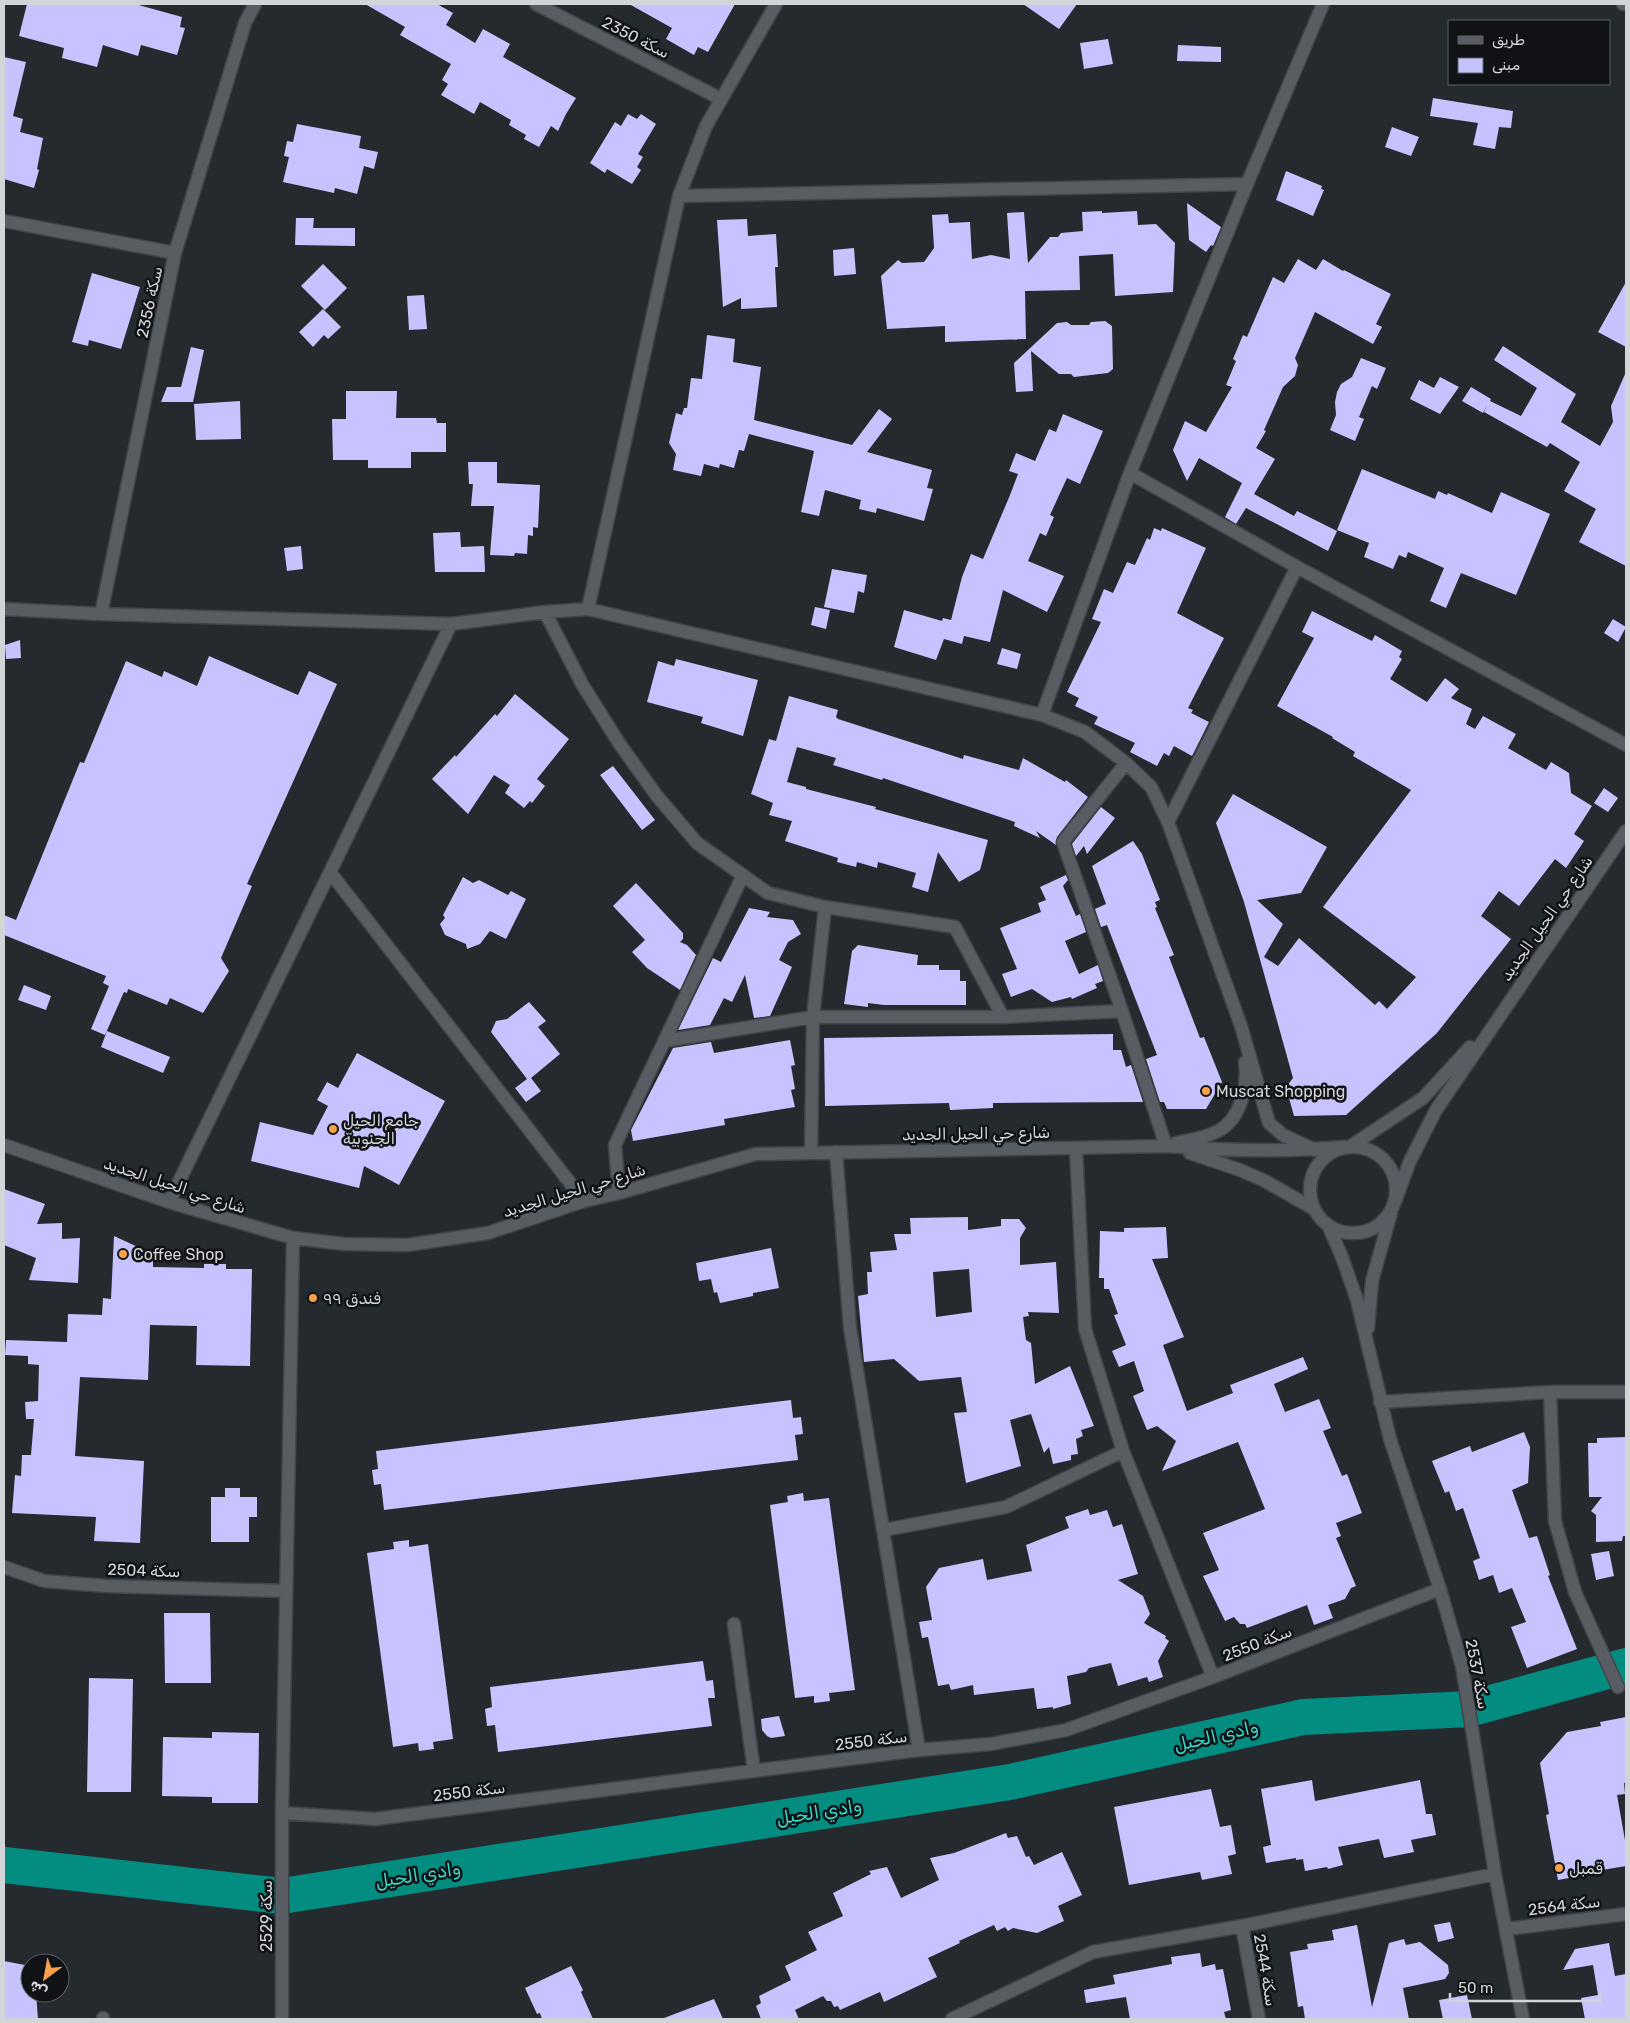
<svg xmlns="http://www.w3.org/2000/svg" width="1630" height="2023" font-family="Rubik,'Noto Sans Arabic',sans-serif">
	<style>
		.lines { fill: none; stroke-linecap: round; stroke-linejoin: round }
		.river { stroke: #038d81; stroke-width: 36 }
		.building { fill: #c7c3fe; fill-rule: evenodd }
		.minor-casing { stroke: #414549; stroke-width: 15 }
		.minor { stroke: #585d63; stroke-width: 12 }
		.poi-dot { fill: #f7a149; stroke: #101215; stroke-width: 2 }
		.labels { text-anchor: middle; stroke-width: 5; stroke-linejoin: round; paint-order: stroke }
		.street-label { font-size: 16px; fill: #d2d5d8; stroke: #101215 }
		.poi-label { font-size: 16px; fill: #d2d5d8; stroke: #101215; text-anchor: start }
		.water-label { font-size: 18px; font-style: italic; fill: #37dbcb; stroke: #101215 }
	</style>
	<rect width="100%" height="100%" fill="#252a2f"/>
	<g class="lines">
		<path class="river" d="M4,1865L282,1896L1010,1782L1303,1717L1469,1709L1626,1666"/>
	</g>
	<path class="building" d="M27,4H135L182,17L180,27L185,28L177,55L141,45L138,56L103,45L97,67L62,58L64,48L19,36Z
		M365,4H437L453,13L446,25L475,43L483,29L510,44L503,57L576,98L566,114L558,131L551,126L539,147L524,139L526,135L509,125L511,120L480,102L474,114L441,95L448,84L442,80L451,64L400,35L405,27Z
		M629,4H735L708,52L698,47L694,55L666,39L672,28Z
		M1023,4H1077L1059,29Z
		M1108,39L1113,64L1084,69L1080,43Z
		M1178,45L1221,47V62L1177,61Z
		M4,57L26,62L13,116L23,119L20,132L43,138L37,169L39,170L34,188L4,179Z
		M1433,98L1513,111L1511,128L1499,127L1495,149L1473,145L1478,123L1430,116Z
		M628,114L637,119L641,114L656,124L638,154L643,157L637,167L641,170L632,184L607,169L605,173L590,163L615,122L621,126Z
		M297,124L361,136L359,148L378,152L374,169L364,166L357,194L335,188L334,193L283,182L289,157L284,156L287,141L293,142Z
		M1392,127L1419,137L1411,156L1385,147Z
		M1286,171L1322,186L1321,189L1324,190L1313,216L1276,200Z
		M1187,203L1221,227L1213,246L1211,245L1206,252L1189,240Z
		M1102,211V213L1137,211L1138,225L1156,224L1175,243L1173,292L1115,296L1113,254L1079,256L1080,290L1025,291L1026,339L945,342V326L887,329L881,276L898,260L902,263L924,262L934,248L932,215L948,214L949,223L970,222L972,259L991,255L1010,259L1007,213L1024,212L1028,263L1050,237H1058L1061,233L1083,231L1082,212Z
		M296,218H314L313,228H355V246L295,245Z
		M747,219L748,236L776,234L778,267H775L777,307L741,309V298L723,307L717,220Z
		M854,248L856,274L834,276L833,250Z
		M1298,259L1316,270L1323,259L1343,271L1344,270L1391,294L1376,324L1382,327L1373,344L1315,312L1295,358L1298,365L1295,376L1283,387L1264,430L1266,431L1256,448L1275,459L1254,494L1294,516L1297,511L1337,531L1328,551L1246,508L1236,524L1225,517L1242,483L1199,458L1187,481L1173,450L1185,421L1206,432L1232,387L1226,385L1236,361L1233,359L1243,335L1247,337L1273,277L1284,283Z
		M323,264L347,288L325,310L301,286Z
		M92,273L140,287L121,349L89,340L88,346L72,342Z
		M1626,282V347L1598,332Z
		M424,295L427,329L409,330L407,296Z
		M323,309L341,327L328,339L324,335L313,347L299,332Z
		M1105,321L1112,326L1113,369L1108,373L1074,377L1071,374H1059L1031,351L1033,391L1016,392L1014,363L1057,323L1067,322L1071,325H1089L1091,322Z
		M707,335L735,339L733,362L761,367L754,420L852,445L879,409L892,419L867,452L932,470L927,488L933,489L924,521L877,508L876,513L859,509L861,500L825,490L819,516L801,512L814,451L749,434L744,451L739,450L734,468L720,464L719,468L704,464L701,476L673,470L676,454L669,443L676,413L682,415L684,408H687L691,378L702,379Z
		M1503,346L1576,394L1561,422L1600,446L1613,422L1611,406L1626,372V566L1579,542L1596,509L1564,491L1580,462L1550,443L1547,447L1484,412L1487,405L1483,413L1462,401L1471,387L1491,399L1490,401L1521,416L1537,388L1494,360Z
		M191,347L204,350L193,402H161L167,387H181Z
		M1361,358L1386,368L1377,389L1372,386L1359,417L1364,419L1355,441L1330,430L1336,415L1335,402L1337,392L1341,384L1352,377Z
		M1440,377L1459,387L1440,414L1410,399L1419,380L1434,388Z
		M346,391H397L396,418H436L437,423H446V452H411V468H368V460H333L332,419H346Z
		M240,401L241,439L196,440L194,404Z
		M1063,414L1103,431L1080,484L1067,478L1050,515L1054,517L1046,536L1040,533L1028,561L1064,576L1047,612L1003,590L990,642L964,636L962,644L944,639L936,660L894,647L904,610L942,621L943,618L951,620L962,577L971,554L983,559L1010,495L1018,474L1009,471L1016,453L1035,461L1049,429L1056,432Z
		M468,462H497V483L540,485L538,528L533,527V536L528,535L527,554L515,553L514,556L490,555L494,506H471L473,484H469Z
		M1362,469L1435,499L1438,491L1447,495L1448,493L1492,513L1501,492L1550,514L1516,595L1461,573L1446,608L1430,601L1444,568L1408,552L1406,558L1399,555L1393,569L1364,557L1369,543L1337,530Z
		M1154,528L1161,531L1162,528L1206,548L1177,613L1224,638L1188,708L1193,710L1191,713L1209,722L1192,756L1174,746L1169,756L1164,753L1157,766L1130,752L1135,743L1094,724L1098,717L1075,706L1079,698L1067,692L1101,622L1092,619L1104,589L1113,593L1127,562L1135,565L1147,538L1150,540Z
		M460,532L461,547L484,546L485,572H435L433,533Z
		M301,546L303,569L287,571L284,548Z
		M832,569L867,575L864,593L858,591L854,613L824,607Z
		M815,607L830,610L826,629L811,625Z
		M1312,611L1372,641L1375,635L1402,651L1399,657L1402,659L1390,679L1427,702L1445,678L1459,689L1451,698L1472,709L1466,724L1475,729L1483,716L1516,734L1508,748L1546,770L1551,762L1569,773L1571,793L1592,806L1574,834L1584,841L1566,868L1555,859L1519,906L1499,891L1481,916L1511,939L1437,1033L1346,1115L1294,1116L1286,1087L1293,1078L1244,902L1216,823L1233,794L1327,847L1301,893L1257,900L1283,924L1264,957L1278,966L1299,938L1375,1005L1379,1001L1387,1009L1416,977L1323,907L1411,790L1353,756L1355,752L1332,738L1333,737L1277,706L1314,638L1302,632Z
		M1613,619L1626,627L1618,642L1604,633Z
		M20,640L21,658L6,659L5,645Z
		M1002,648L1021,654L1017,669L997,664Z
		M209,656L298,695L309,671L337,684L247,884L252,886L221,958L229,971L203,1013L170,998L167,1005L128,989L127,993L124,992L105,1035L91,1029L109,986L103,983L106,976L4,935V915L16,920L80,762L84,763L126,661L162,677L164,671L197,686Z
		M676,659L758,680L743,736L701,723L703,717L647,702L658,661L674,666Z
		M515,694L569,739L537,779L545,786L532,803L530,801L524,808L505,793L510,785L494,775L468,814L432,779L455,755L456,757L495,714L497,716Z
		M789,696L838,710L836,717L838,719L963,759L964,755L1019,770L1023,758L1065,782L1066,780L1088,797L1057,837L1056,845L1036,831L1040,838L1014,826L1015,822L883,778L882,780L833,765L836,758L797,747L787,782L806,787V789L876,807L875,809L988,840L980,870L959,882L938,852L928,892L912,887L916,873L878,862L877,868L857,862L856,867L837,862L838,858L785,841L792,821L769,815L773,803L751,794L769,739L776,741Z
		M613,766L655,820L642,830L600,775Z
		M1604,788L1618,798L1608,812L1594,803Z
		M1101,807L1115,818L1087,854L1084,846L1076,856L1072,844Z
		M1133,841L1142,854L1160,900L1155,902L1157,907L1155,908L1174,955L1169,957L1200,1038L1204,1037L1222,1082L1206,1109H1167L1164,1102H1160L1146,1059L1157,1055L1107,925L1101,927L1095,909L1106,904L1092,866Z
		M1066,875L1068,880L1063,886L1076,916L1080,914L1086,932L1065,941L1079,974L1098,965L1103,981L1095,984L1097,988L1072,999L1071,997L1052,1002L1032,989L1011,997L1002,974L1017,969L1000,928L1041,912L1038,903L1046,900L1040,887Z
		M463,877L473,883L479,880L508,895L511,891L526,899L506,939L490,931L480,944L467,949L466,944L445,935L440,924L445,918L443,915Z
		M636,883L683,933V939L680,942L687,945L696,955L680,990L647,968L632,952L645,940L613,906Z
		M749,908L770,912L767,917L793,920L801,934L788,942L779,960L792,967L770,1016L754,1018L745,975L732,1002L724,998L710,1025L678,1030L713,958L721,962Z
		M858,945L918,955L917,965H939V970H960V981H966V1005H884L868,1003V1007L844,1004L852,951Z
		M24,985L51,996L46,1010L18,1000Z
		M529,1002L546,1021L538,1027L560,1054L531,1078L541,1091L526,1102L515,1088L527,1079L491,1032L496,1021L507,1019Z
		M107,1031L170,1057L163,1073L101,1047Z
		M1113,1034V1050H1121L1126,1067L1131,1065L1143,1102L993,1103V1108L950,1110L949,1103L825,1106L824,1038Z
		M790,1040L795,1065L791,1066L795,1089L791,1090L795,1107L724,1119L725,1125L633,1141L631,1130L673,1048L711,1042L714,1053Z
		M357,1053L445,1101L399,1185L364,1166L359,1188L251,1161L260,1122L313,1135L328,1106L317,1100L327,1082L338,1088Z
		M4,1189L45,1204L37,1224L62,1223V1239L80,1238L78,1283L29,1280L36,1258L4,1245Z
		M968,1217V1230L1001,1226V1219H1019L1026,1228L1020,1238V1265L1056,1262L1059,1313L1028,1312L1029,1316L1023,1317L1026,1340L1031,1343L1035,1384L1070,1366L1094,1426L1081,1430L1083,1436L1076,1439L1078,1454L1071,1455V1460L1053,1464L1049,1447L1044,1453L1031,1414L1010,1420L1021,1466L966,1483L954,1413L967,1412L961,1377L919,1381L894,1359L864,1362L858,1296L868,1294L867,1272H872L870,1252L897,1250L894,1234H911L910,1218ZM969,1269L972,1312L936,1317L933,1272Z
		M1166,1227L1168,1258L1152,1259L1184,1337L1163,1345L1187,1411L1233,1393L1230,1385L1303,1357L1308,1369L1274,1384L1285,1412L1319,1399L1331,1428L1323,1431L1342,1476L1347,1474L1362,1513L1336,1523L1341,1536L1336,1538L1356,1586L1351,1588L1345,1599L1328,1605L1333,1618L1314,1625L1307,1605L1247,1628L1245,1624H1240L1234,1617L1225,1621L1203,1576L1219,1570L1203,1533L1265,1509L1238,1442L1162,1471L1176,1441L1157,1426L1147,1430L1133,1396L1144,1391L1134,1361L1119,1367L1112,1351L1126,1345L1114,1315L1118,1314L1109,1289H1104V1278H1099L1100,1231L1124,1232V1228Z
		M114,1236L153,1254V1267L204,1268V1264H226V1269H252L250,1366L196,1365L197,1326L150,1325L148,1380L80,1377L75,1456L144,1461L140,1543L94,1541L96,1517L12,1513L15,1475L21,1476L22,1455H31L34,1419H26L25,1402L38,1401L39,1365L28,1364V1356L5,1355L6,1340L67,1342L68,1314L102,1315L103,1298L111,1299Z
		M771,1248L779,1288L753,1293V1296L720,1303L717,1292L714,1293L711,1279L699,1281L696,1263Z
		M791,1400L793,1418L801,1417L803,1434L795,1435L798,1460L384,1510L381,1484L374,1485L372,1470L378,1469L376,1451Z
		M1524,1432L1530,1447L1528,1483L1512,1490L1529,1538L1537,1536L1550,1575L1548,1576L1577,1649L1527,1668L1511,1627L1526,1622L1512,1588L1499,1593L1493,1575L1479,1580L1473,1561L1480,1558L1463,1508L1456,1511L1449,1491L1445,1493L1432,1461L1470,1446L1472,1452Z
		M1626,1437V1536H1623L1622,1541L1596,1542V1515L1591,1511L1602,1497H1589L1588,1443H1597V1438Z
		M225,1488H240V1497H257V1517H249V1542H211V1497H225Z
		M803,1493L804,1501L829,1498L855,1690L829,1693L830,1701L814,1703V1696L795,1698L770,1505L788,1502L787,1496Z
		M1088,1509L1090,1515L1107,1510L1113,1527L1122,1524L1138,1574L1118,1580L1143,1596L1150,1614L1144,1623L1166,1636L1165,1638L1169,1641L1158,1661L1163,1677L1149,1682L1147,1677L1118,1686L1111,1663L1089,1668L1086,1672L1067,1676L1071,1704L1053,1709V1707L1037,1709L1034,1688L974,1695L973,1685L951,1690L949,1684L938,1686L928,1637L922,1638L919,1622L932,1620L926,1587L939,1568L983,1559L987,1580L1032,1571L1026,1545L1069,1528L1065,1517Z
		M409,1540V1547L428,1544L453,1739L433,1742L434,1749L419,1751L418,1743L393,1747L367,1553L394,1549L393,1542Z
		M1609,1551L1614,1576L1596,1580L1591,1554Z
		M164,1613H210L211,1683H165Z
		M703,1661L706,1681L713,1680L715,1698H708L712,1726L498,1752L495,1725L487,1726L485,1709L492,1707L490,1687Z
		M89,1678L133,1679L131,1792H87Z
		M779,1716L785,1736L771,1738L767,1736L762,1730L761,1719Z
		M1626,1717V1783H1624L1625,1794L1617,1795L1626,1846V1866L1590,1872L1591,1874L1558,1880L1546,1815L1549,1814L1540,1763L1567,1732L1601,1726L1600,1722Z
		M212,1732L259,1733L258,1803H212V1797L162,1796L163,1737L212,1738Z
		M1312,1780L1315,1801L1420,1780L1426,1814H1432L1436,1835L1411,1840L1414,1852L1384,1858L1379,1839L1338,1847L1343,1865L1328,1869L1327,1867L1305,1871L1303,1859L1296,1860V1858L1266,1863L1263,1847L1271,1845L1261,1789Z
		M1211,1789L1220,1827L1231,1825L1236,1854L1228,1856L1232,1874L1202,1880L1200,1872L1129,1885L1114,1807Z
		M1006,1833L1008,1838L1017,1836L1026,1857L1029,1856L1034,1865L1062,1852L1082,1895L1058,1906L1064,1921L1037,1933L1013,1928L1008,1931L1005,1927L997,1931L994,1925L959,1941L960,1943L928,1958L937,1977L884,2002L880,1992L840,2010L838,2006L834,2007L831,2001H827L823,1996L795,2010L799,2019H761L756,2006L761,2003L759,1996L791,1980L785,1966L817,1950L808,1932L843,1916L833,1893L871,1874L869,1871L887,1867L901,1898L939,1880L930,1858L954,1853Z
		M1450,1922L1454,1938L1438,1942L1434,1925Z
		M1357,1925L1372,2007L1389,1943L1404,1939L1406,1945L1420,1942L1448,1965L1449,1973L1445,1979L1403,1988L1409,2019H1305L1303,2006L1298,2007L1290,1952L1308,1949L1307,1944L1334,1940L1332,1930Z
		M1609,1943L1615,1976L1626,1974V2019H1585L1581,1998L1598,1995L1593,1965L1563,1970L1575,1949Z
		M1200,1953L1202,1967L1215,1964L1216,1970L1223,1969L1231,2010L1224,2012L1226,2019H1130L1126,1997L1086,2003L1084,1990L1115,1984L1113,1975L1172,1964L1171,1957Z
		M4,1961L30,1966V1993H36L38,2019H4Z
		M571,1966L583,1990L581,1992L593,2019H542L540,2013L537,2014L525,1988Z
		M1467,1995L1472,2019H1443L1439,2000Z
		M714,1999L723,2019H664V2018Z"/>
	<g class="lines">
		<g class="minor-casing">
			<path id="minor" d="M536,4L721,99
				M1623,4H1626
				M679,196L1247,184
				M4,221L175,253
				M1130,473L1297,567L1626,745
				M4,609L101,614L451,624L545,612L588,609L1042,715L1085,732L1126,763L1151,787L1168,822L1241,1026L1269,1123L1283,1135L1315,1150
				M588,609L679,196L706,126L776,4
				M545,612L582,684L619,743L657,796L697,843L768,893L825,907L955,927L1003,1017
				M101,614L175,253L245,23L255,4
				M1042,715L1130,473L1247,184L1323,4
				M1126,763L1063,842L1122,1011L1166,1146
				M1168,822L1297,567
				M330,872L584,1201
				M664,1041L813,1017H1003L1122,1011
				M1176,1143C1190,1140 1205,1138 1218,1131C1241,1119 1248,1086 1245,1062
				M4,1145L169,1202L293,1238L344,1244L407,1245L488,1233L584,1201L619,1193L756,1154L1166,1146C1227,1151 1283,1152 1345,1147
				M1351,1146L1423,1098L1470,1047
				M1310 1190a43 43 0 1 1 86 0a43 43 0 1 1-86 0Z
				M1076,1148L1085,1329L1123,1451L1213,1677
				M836,1152L850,1328L919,1750
				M811,1153L813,1017L825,907
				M1190,1153L1240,1170L1265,1181L1314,1209
				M619,1193L615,1145L743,875
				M169,1202L451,624
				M1393,1207L1410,1161L1436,1110L1626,831
				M1328,1225L1342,1257L1357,1300L1390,1439L1440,1589L1462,1666L1495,1874L1523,2019
				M1368,1328L1372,1281L1391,1213
				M1550,1392L1555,1521L1575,1592L1618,1687
				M1380,1402L1550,1392H1626
				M884,1530L1006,1507L1123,1451
				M4,1567L44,1581L106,1586L286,1591
				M734,1624L754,1771
				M282,1813L375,1819L919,1750L991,1744L1066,1730L1213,1677L1440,1589
				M1242,1926L1259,2019
				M1507,1929L1626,1914
				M103,2018V2019
				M282,2019V1813L293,1238
				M952,2019L1093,1952L1242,1926L1495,1874"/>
		</g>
		<use href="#minor" class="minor"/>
	</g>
	<g class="poi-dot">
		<circle cx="1206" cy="1091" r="5"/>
		<circle cx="333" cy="1129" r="5"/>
		<circle cx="123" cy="1254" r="5"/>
		<circle cx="313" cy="1298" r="5"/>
		<circle cx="1559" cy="1868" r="5"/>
	</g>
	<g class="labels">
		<g class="street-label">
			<text transform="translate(636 37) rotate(27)" y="6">سكة 2350</text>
			<text transform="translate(149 302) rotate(-78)" y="6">سكة 2356</text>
			<text transform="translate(1546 918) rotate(-55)" y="6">شارع حي الحيل الجديد</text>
			<text transform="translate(976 1133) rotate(-1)" y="6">شارع حي الحيل الجديد</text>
			<text transform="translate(175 1185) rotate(18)" y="6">شارع حي الحيل الجديد</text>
			<text transform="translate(574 1190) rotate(-17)" y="6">شارع حي الحيل الجديد</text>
			<text transform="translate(144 1570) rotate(2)" y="6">سكة 2504</text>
			<text transform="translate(1257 1643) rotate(-21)" y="6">سكة 2550</text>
			<text transform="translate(1478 1674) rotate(79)" y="6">سكة 2537</text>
			<text transform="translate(871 1740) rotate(-7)" y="6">سكة 2550</text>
			<text transform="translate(469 1791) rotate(-7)" y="6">سكة 2550</text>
			<text transform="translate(1564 1905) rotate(-7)" y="6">سكة 2564</text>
			<text transform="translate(266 1916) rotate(-90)" y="6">سكة 2529</text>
			<text transform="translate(1266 1970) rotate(80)" y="6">سكة 2544</text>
		</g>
		<g class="poi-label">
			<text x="1216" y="1097">Muscat Shopping</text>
			<text x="343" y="1126">جامع الحيل<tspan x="343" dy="18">الجنوبية</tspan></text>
			<text x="133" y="1260">Coffee Shop</text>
			<text x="323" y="1304">فندق ٩٩</text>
			<text x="1569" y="1874">قمبل</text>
		</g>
		<g class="water-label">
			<text transform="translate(1216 1736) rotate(-13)" y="6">وادي الحيل</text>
			<text transform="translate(819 1812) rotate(-9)" y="6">وادي الحيل</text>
			<text transform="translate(418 1875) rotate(-9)" y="6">وادي الحيل</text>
		</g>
	</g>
	<rect width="1630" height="2023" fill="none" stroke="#d2d5d8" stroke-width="10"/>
	<rect x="1448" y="20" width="162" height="65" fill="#101215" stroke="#5e6063"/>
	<rect x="1458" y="36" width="25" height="8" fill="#585d63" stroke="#5e6063"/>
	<text x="1492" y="45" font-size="15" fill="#d2d5d8">طريق</text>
	<rect x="1458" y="58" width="25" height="15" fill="#c7c3fe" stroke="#5e6063"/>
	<text x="1492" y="70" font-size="15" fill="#d2d5d8">مبنى</text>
	<g transform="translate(45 1978) rotate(212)"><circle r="24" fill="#101215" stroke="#5e6063"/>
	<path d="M0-4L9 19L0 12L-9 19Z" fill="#f7a149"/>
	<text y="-8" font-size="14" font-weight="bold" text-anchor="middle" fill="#d2d5d8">ش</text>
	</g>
	<path d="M1450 1993v8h150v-8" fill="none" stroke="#d2d5d8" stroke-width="2.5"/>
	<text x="1458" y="1993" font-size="15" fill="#d2d5d8" stroke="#101215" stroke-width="4" paint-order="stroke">50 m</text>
</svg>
